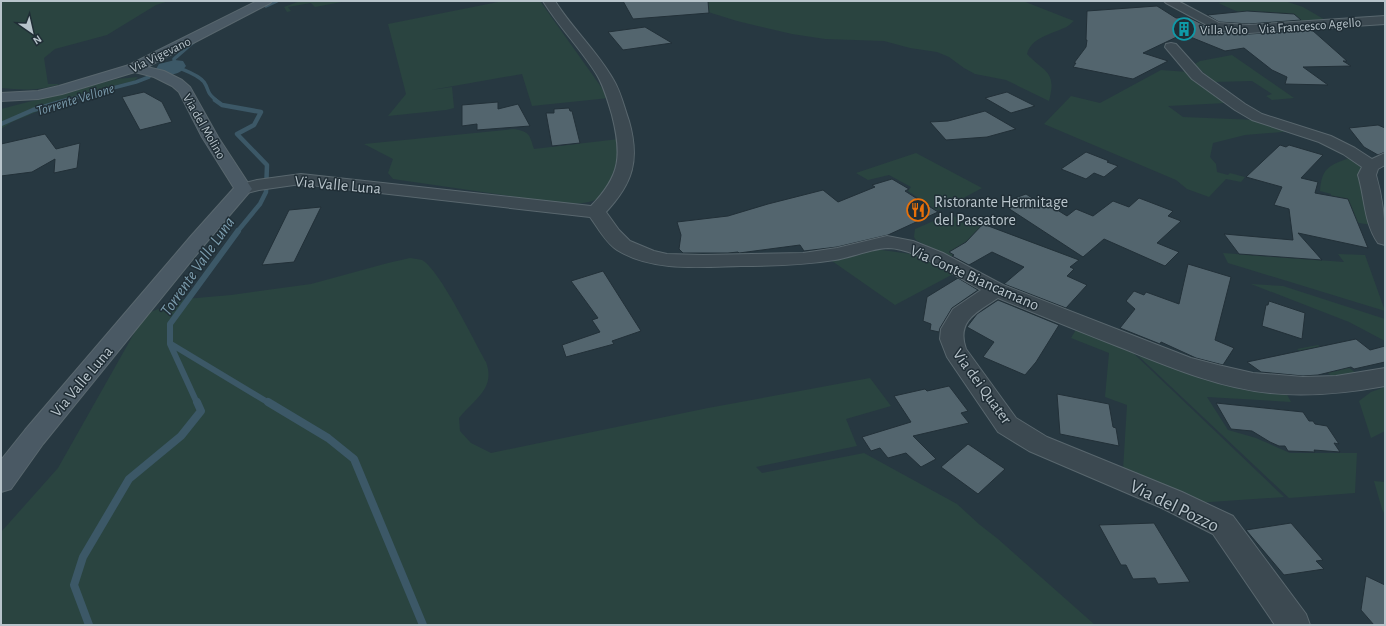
<svg xmlns="http://www.w3.org/2000/svg" width="1386" height="626" font-family="'Alegreya Sans',sans-serif">
	<style>
		.green { fill: #2a4440 }
		.lines { fill: none; stroke-linecap: round; stroke-linejoin: round }
		.stream-far3 { stroke: #3c5867; stroke-width: 3.5 }
		.stream-far2 { stroke: #3c5867; stroke-width: 4.5 }
		.stream-far1 { stroke: #3c5867; stroke-width: 6 }
		.stream { stroke: #3c5867; stroke-width: 8 }
		.river { fill: #3c5867; fill-rule: evenodd }
		.building { fill: #53656e; stroke: #223038 }
		.street-casing { stroke: #59676e; stroke-width: 2 }
		.secondary-casing { stroke: #59676e; stroke-width: 2 }
		.street { fill: #3c4951; fill-rule: evenodd }
		.secondary { fill: #4a5964; fill-rule: evenodd }
		.labels { text-anchor: middle; stroke-width: 3; stroke-linejoin: round; paint-order: stroke }
		.far-street-label { font-size: 13px; fill: #b8c4cb; stroke: #202e36 }
		.far-poi-label { font-size: 13px; fill: #b8c4cb; stroke: #202e36; text-anchor: start }
		.far-water-label { font-size: 14px; font-style: italic; fill: #7a9bac; stroke: #202e36 }
		.street-label { font-size: 16px; fill: #b8c4cb; stroke: #202e36 }
		.poi-label { font-size: 16px; fill: #b8c4cb; stroke: #202e36; text-anchor: start }
		.water-label { font-size: 17px; font-style: italic; fill: #7a9bac; stroke: #202e36 }
		.near-street-label { font-size: 19px; fill: #b8c4cb; stroke: #202e36 }
	</style>
	<rect width="100%" height="100%" fill="#273841"/>
	<path class="green" d="M7,1H169L156,5L107,35L55,49L44,58L48,84H60C40,91 22,90 1,88V2Z
		M300,1H347L315,7L311,3L288,7L291,11L287,12L284,7Z
		M503,1H540L609,98L532,106L522,74L431,90L452,87L454,108L446,110L388,116L406,94L388,24Z
		M681,1H1023L1074,21C1071,23 1068,27 1064,28C1051,34 1031,38 1027,54C1045,73 1057,71 1049,101L1006,80L975,74L964,68L949,57L937,52L910,48L884,41L825,39L792,34L737,21L692,7Z
		M1233,1H1285L1303,7L1327,21L1268,25L1218,3Z
		M1232,55L1294,98L1272,100L1266,96L1272,94L1252,81L1213,82L1195,64L1200,61Z
		M1161,70L1188,72L1226,103L1168,106L1183,117L1257,120L1295,131L1245,135L1213,143L1210,157L1216,164L1217,172L1228,175L1230,173L1245,177L1241,182L1226,179L1209,197L1187,189L1176,180L1044,124L1071,96L1100,103Z
		M138,77L134,81L100,89L70,98L12,122L1,129V109L117,79Z
		M514,129C530,132 529,134 534,149L619,139L617,167L607,194C588,205 580,204 558,203L393,179L388,173L393,159L364,144Z
		M916,153L982,188L943,209L936,210L908,191L911,187L889,175L868,180L856,173Z
		M1349,158L1363,166L1371,225L1331,218V194L1320,191C1322,168 1328,166 1349,158Z
		M945,216L959,217L983,225L969,241L949,252L954,255L948,258L916,240L914,237L915,229Z
		M874,249L926,256L957,272L895,305L832,261Z
		M1223,253L1344,262L1338,254L1365,255L1385,311L1228,263Z
		M410,258C414,259 419,259 422,260C440,270 474,341 486,362C496,389 474,399 459,418L460,431L471,443L491,453L708,408L870,378L891,406L846,419L857,446L756,467L762,473L864,453L957,504L980,525L998,539L1095,625H1V532L58,468L145,314L185,299L231,295L311,284L388,263Z
		M1251,284L1283,286L1385,319V341L1349,322Z
		M1077,328L1129,349L1284,497L1196,503L1123,470L1127,405L1105,397L1109,353L1071,338Z
		M1318,345L1356,373L1333,377L1297,349Z
		M1131,349L1284,389L1291,402L1207,397L1228,430L1256,438L1290,453H1357L1355,493L1289,498Z
		M1385,387V431L1371,438L1359,401L1371,392Z
		M1374,481L1385,482V515L1382,509Z"/>
	<g class="lines">
		<path class="stream-far3" d="M266,6L277,1
			M197,39L174,59L175,66C183,70 198,74 204,82C210,91 205,91 217,101
			M63,101L136,82L149,77"/>
		<path class="stream-far2" d="M215,100L222,105L261,112L254,125L237,134L267,165L266,192L260,204L237,232
			M1,124L33,110L67,100"/>
		<path class="stream-far1" d="M171,344L269,403
			M197,403L170,344V324L238,231"/>
		<path class="stream" d="M268,402L328,438L354,459L423,625
			M89,625L74,585L83,557L129,479L181,436L201,411L197,402"/>
		<path class="river" d="M175,60L183,61L186,66C180,75 169,76 159,74L156,69L159,64Z"/>
	</g>
	<path class="building" d="M623,1H708L709,13L633,19Z
		M1157,6L1176,18L1188,17L1216,31L1249,34L1312,30L1347,61H1343L1351,66L1303,67L1328,85L1285,84L1287,77L1272,70L1244,48L1225,51L1183,34L1143,53L1168,61L1133,79L1073,67L1076,63H1074L1086,47L1087,40H1086L1087,11Z
		M1247,11L1294,14L1301,20L1249,24L1219,22L1207,15Z
		M645,27L672,43L623,50L608,32Z
		M144,92L162,102L172,122L140,130L122,97Z
		M1007,92L1035,106L1011,113L985,98Z
		M498,102V109L518,104L530,126L477,130V124L462,126V105Z
		M569,108L570,111H572L580,143L552,146L546,113H554V109Z
		M985,111L1016,129L987,137L946,140L930,122L948,121Z
		M1378,125L1385,128V152L1378,155L1364,147L1349,128Z
		M45,134L56,149L80,143L77,168L54,173L55,159L32,172L1,176V144Z
		M1280,145L1286,147L1289,145L1323,155L1301,178L1318,182L1315,193L1348,199L1368,248L1298,233L1322,260L1239,254L1224,234L1293,240L1289,209L1274,205L1282,187L1246,177Z
		M1086,152L1109,161L1107,162L1118,166L1104,177L1094,173L1086,179L1061,169Z
		M892,179L909,189L905,191L938,212L888,235L837,247L804,251L800,245L739,253L738,252L728,253H683L679,249L681,235L677,222L728,216L768,204L823,190L838,202L875,187L872,185Z
		M1026,194L1035,200L1038,198L1067,216L1076,209L1093,216L1113,201L1129,207L1139,198L1173,211L1168,216L1181,221L1157,243L1179,252L1165,266L1104,239L1083,257L1008,208L1012,207L1004,202Z
		M321,207L294,262L262,265L289,210Z
		M983,224L1079,260L1070,267L1074,269L1067,276L1087,285L1066,308L1004,284L1024,267L992,252L969,265L952,256L954,255L949,252L966,242Z
		M1188,264L1231,277L1215,340L1234,348L1223,365L1196,358L1161,342L1160,344L1120,328L1135,309L1126,301L1134,291L1144,295L1146,292L1179,304Z
		M603,271L641,331L612,341L614,344L566,357L562,345L600,332L592,320L598,318L571,281Z
		M958,278L978,290L952,308L940,328L939,332L930,330L931,324L923,321L927,297Z
		M998,300L1059,325L1036,362L1025,375L983,357L994,342L967,327L977,314Z
		M1269,301L1305,313L1302,339L1262,326L1266,305H1268Z
		M1356,339L1370,350L1385,346V362L1354,369L1351,367L1318,375L1303,376L1261,372L1247,362Z
		M949,386L968,411L961,413L969,423L913,436L936,459L921,467L906,453L888,458L880,448L871,451L862,437L911,422L894,396L925,389L927,391Z
		M1057,394L1109,404L1113,427L1116,428L1119,446L1060,434Z
		M1216,403L1303,412L1309,421H1313L1315,424L1327,426L1339,444L1334,443L1340,452L1314,450L1315,452L1288,451L1285,446H1279L1270,442L1252,431L1231,429Z
		M968,444L1005,469L978,494L941,467Z
		M1154,523L1190,582L1158,584L1155,578L1133,579L1126,565H1121L1099,525Z
		M1291,523L1323,560L1316,561L1324,569L1284,575L1246,530Z
		M1366,576L1385,585V625H1374L1361,610Z"/>
	<g class="lines">
		<g class="street-casing">
			<path id="street" d="M543,1H555C572,28 597,51 613,79C621,92 624,107 629,121C640,160 633,183 606,212L619,230L630,241L654,251L667,254L703,255L803,253L837,248L887,236L913,241L943,253L1003,285L1191,358L1218,365L1253,373L1303,377L1336,376L1385,368V386C1347,393 1309,397 1270,393C1219,388 1169,367 1122,348C1081,332 1039,315 998,298C977,312 956,321 966,349L1016,418L1047,437L1182,492L1233,516L1306,614L1310,625H1275L1213,534L1162,508L1029,451L998,432L947,357L940,339L941,329L953,309L981,290C955,276 918,249 888,248C874,248 849,258 835,260C803,265 773,266 741,266C700,267 653,272 617,250C606,243 598,228 590,217L301,184L259,190L243,194L237,193L234,189L237,185L257,180L301,174L591,206C621,175 622,155 612,115C608,101 604,87 597,75C581,49 559,27 543,1Z
				M1164,1H1178L1219,23L1249,25L1385,16V24L1249,33L1216,30L1166,3Z
				M1171,43L1176,44L1202,73L1245,104L1262,114L1331,136L1355,148L1372,159L1385,153V165L1378,169L1376,175C1383,199 1385,220 1385,245L1378,243C1364,223 1365,198 1358,175L1362,167L1343,154L1319,142L1252,120L1235,110L1192,79L1165,47L1166,44Z"/>
		</g>
		<g class="secondary-casing">
			<path id="secondary" d="M257,1H272L270,3L147,67L164,71L182,80L190,87L218,137L252,189L205,244L43,444L11,489L1,492V460L25,430L191,236L234,188L202,137L179,92L172,86L154,77L135,72L62,94L38,99L1,101V93L38,91L59,86L129,65Z"/>
		</g>
		<use href="#street" class="street"/>
		<use href="#secondary" class="secondary"/>
	</g>
	<defs>
		<g id="building-ring" transform="scale(1.15)"><circle r="9.5" fill="#202e36" stroke="#0f9aa8" stroke-width="1.5"/><path d="M-4-6H4V6H1V3H-1V6H-4ZM-2.5-4.3h1.7v1.8h-1.7ZM.8-4.3h1.7v1.8H.8ZM-2.5-1h1.7V.8h-1.7ZM.8-1h1.7V.8H.8Z" fill="#0f9aa8"/></g>
		<g id="restaurant-ring" transform="scale(1.15)"><circle r="9.5" fill="#202e36" stroke="#e8710a" stroke-width="1.5"/><path d="M-5-6h1v4h1v-4h1v4h1v-4h1v5L-1.5 .5V6h-2V.5L-5-1ZM5-6V6H3V1.5H1.5Q1.5-4 5-6Z" fill="#e8710a"/></g>
	</defs>
	<g fill-rule="evenodd">
		<use href="#building-ring" x="1184" y="29"/>
		<use href="#restaurant-ring" x="918" y="210"/>
	</g>
	<g class="labels">
		<g class="far-street-label">
			<text transform="translate(1310 25) rotate(-4)" y="5">Via Francesco Agello</text>
			<text transform="translate(160 54) rotate(-26)" y="5">Via Vigevano</text>
			<text transform="translate(205 126) rotate(60)" y="5">Via del Molino</text>
		</g>
		<g class="far-poi-label">
			<text x="1200" y="34">Villa Volo</text>
		</g>
		<g class="far-water-label">
			<text transform="translate(75 99) rotate(-17)" y="5">Torrente Vellone</text>
		</g>
		<g class="street-label">
			<text transform="translate(338 184) rotate(5)" y="6">Via Valle Luna</text>
			<text transform="translate(975 277) rotate(24)" y="6">Via Conte Biancamano</text>
			<text transform="translate(81 381) rotate(-50)" y="6">Via Valle Luna</text>
			<text transform="translate(983 386) rotate(54)" y="6">Via dei Quater</text>
		</g>
		<g class="poi-label">
			<text x="934" y="207">Ristorante Hermitage<tspan x="934" dy="18">del Passatore</tspan></text>
		</g>
		<g class="water-label">
			<text transform="translate(197 266) rotate(-55)" y="6">Torrente Valle Luna</text>
		</g>
		<g class="near-street-label">
			<text transform="translate(1175 505) rotate(26)" y="7">Via del Pozzo</text>
		</g>
	</g>
	<rect width="1386" height="626" fill="none" stroke="#b8c4cb" stroke-width="4"/>
	<g transform="translate(32 32) rotate(146)" stroke="#202e36" stroke-width="3" paint-order="stroke">
	<path d="M0-3L7 15L0 10L-7 15Z" fill="#b8c4cb"/>
	<text y="-6" font-size="11" font-weight="bold" text-anchor="middle" fill="#b8c4cb">N</text>
	</g>
</svg>
